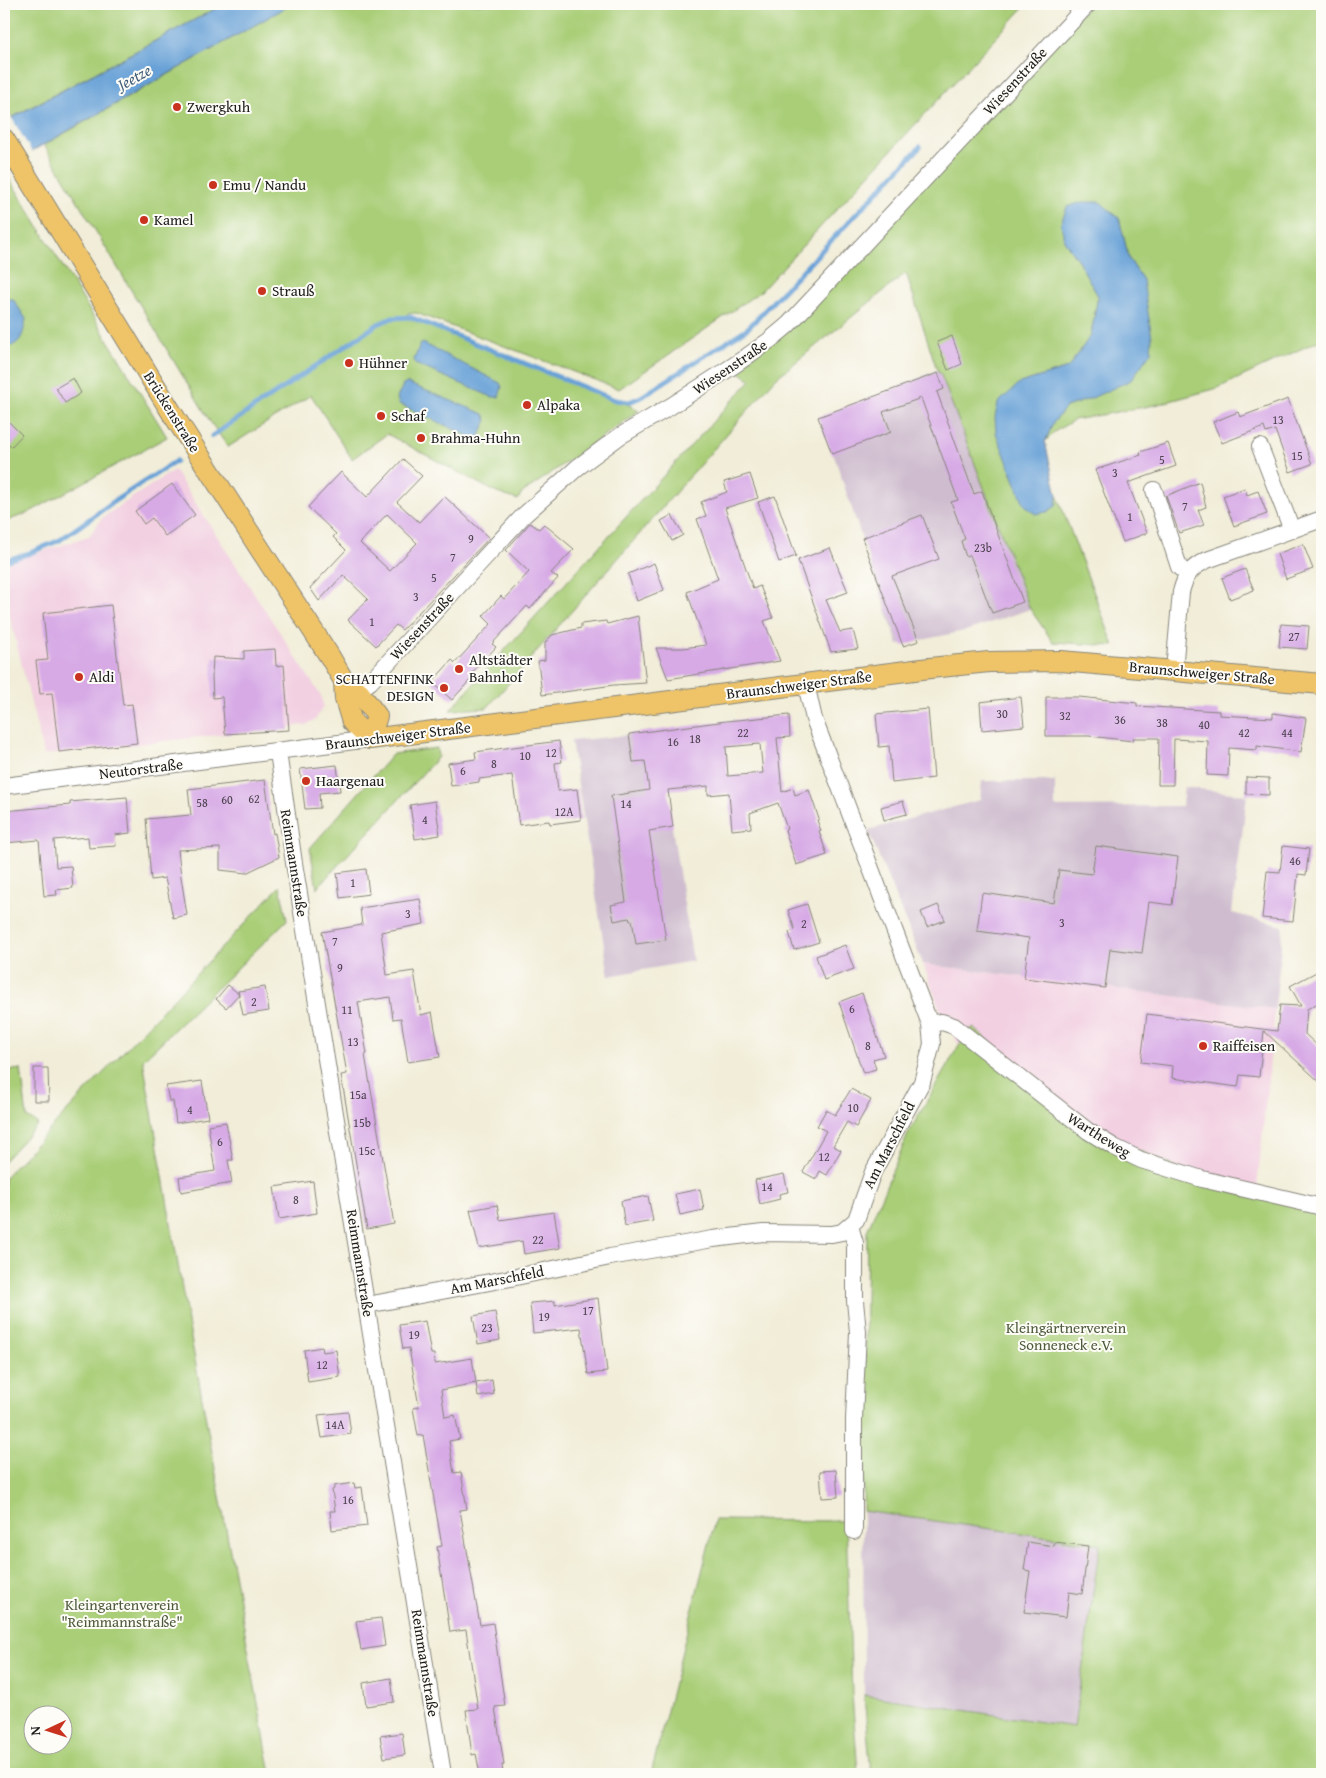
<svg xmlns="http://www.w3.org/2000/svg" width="1326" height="1778" font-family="'Gentium Book Plus',serif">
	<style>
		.built { fill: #f2cfe1 }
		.industrial { fill: #cfbdcf }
		.green { fill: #a9ce77; stroke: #62754a; fill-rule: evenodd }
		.water { fill: #68a1d7; stroke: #425e7a }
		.pier { fill: #f1edd8 }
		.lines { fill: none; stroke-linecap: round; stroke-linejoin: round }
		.stream { stroke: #68a1d7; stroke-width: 5 }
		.building { fill: #d7aae6; fill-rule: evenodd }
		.minor-casing { stroke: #86847a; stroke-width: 18 }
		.major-casing { stroke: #86847a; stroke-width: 22 }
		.minor { stroke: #fff; stroke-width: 16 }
		.major { stroke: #efc469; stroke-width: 20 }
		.poi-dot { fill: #c8321e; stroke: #fdfcf7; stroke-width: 2 }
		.labels { text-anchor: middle; stroke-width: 4; stroke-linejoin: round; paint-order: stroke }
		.number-label { font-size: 12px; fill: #4b404e }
		.street-label { font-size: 15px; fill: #1c1c1c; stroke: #fdfcf7 }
		.poi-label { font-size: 15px; fill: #1c1c1c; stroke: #fdfcf7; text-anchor: start }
		.park-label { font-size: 15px; fill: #4d5a3c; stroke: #fdfcf7 }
		.water-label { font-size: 16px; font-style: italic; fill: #425e7a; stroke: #fdfcf7 }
	</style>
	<rect width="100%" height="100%" fill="#fdfcf7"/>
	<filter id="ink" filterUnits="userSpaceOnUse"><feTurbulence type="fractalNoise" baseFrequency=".02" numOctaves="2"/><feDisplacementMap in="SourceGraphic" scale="10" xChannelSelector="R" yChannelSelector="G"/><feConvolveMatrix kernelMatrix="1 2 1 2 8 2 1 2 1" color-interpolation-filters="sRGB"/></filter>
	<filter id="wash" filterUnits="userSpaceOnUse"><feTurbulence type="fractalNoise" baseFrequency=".0096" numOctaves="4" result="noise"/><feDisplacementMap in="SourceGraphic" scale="20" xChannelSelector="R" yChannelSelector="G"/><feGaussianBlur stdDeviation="1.12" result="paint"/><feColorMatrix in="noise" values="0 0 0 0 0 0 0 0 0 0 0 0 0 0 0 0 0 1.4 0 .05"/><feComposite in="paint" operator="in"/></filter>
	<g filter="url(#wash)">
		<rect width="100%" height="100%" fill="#f1edd8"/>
		<path class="built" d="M174,470L321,696L323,706L316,719L306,725L44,755L4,593V564L89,536L103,517Z
			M923,964L1275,1009L1256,1198L1237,1194L1113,1139L1037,1082L973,1027L959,1045L942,1015Z"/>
		<path class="industrial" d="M937,370L941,375L1030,609L969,630L898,645L822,420Z
			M657,732L693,961L609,976L571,741Z
			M982,781H1055V807L1182,806L1184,787L1247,795L1232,913L1283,926L1275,1009L923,964L868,830L980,800Z
			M863,1511L1100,1543L1074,1727L864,1695Z"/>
		<path class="green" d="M4,4H224L12,117L4,104Z
			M292,4H1027L761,291L619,389L416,313L407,314L410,318L627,404L639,411L521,494L518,500L497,493L387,434L352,459L311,395L228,447L211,423L44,145Z
			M1091,4H1322V339L1218,388L1155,405L1074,420L1054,432L1045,442L1053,423L1066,407L1092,398L1143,280L1129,259L1119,218L1064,240L1079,262L1098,296L1091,335L1068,368L1020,383L1056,506L1057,495L1114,646L1053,642L1030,609L941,375L937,370L906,273L776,378L487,708L450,710L751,380L738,371Z
			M4,170L167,437L28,513L4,522Z
			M437,748L438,757L317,888L310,848L393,754Z
			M280,886L287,920L143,1060L186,1311L271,1774H4V1178ZM32,1716H62V1746H32Z
			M973,1027L1037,1082L1113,1139L1237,1194L1322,1211V1774H871L864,1695L1074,1727L1100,1544L863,1511L867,1231L908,1134L959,1045Z
			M21,1069L27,1117L38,1124L4,1161V1071Z
			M715,1520L846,1521L852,1694L858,1774H651Z"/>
		<path class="water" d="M224,4H292L4,167V122Z
			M1082,202H1100L1119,218L1129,259L1143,280L1152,338L1151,352L1131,380L1092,398L1066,407L1053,423L1045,442L1057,495L1056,506L1047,512L1035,514L1024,504L996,433L995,417L998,403L1020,383L1068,368L1091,335L1098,296L1079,262L1064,240L1061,223L1067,207Z
			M4,299H13L26,319C23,333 23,342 9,347L4,345Z
			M423,343L500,383L502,387L499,397H492L415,364L414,359L420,345Z
			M407,383L484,414L487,420L479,438L475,439L399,404L397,398L403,385Z"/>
		<path class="pier" d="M10,115L33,154L4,170V119Z"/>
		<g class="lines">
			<path class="stream" d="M212,436L378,324L392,318L410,317L615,400L629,402L641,397L748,328L920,147
				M4,561L30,553L60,540L116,500L176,461"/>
		</g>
		<g id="blocks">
			<path class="building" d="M952,336L962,364L948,370L937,342Z
				M938,373L944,389L937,392L974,494L982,491L1023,602L992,613L970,555L966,557L961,541L965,539L951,502L958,500L921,398L883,412L891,432L832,454L818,417Z
				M73,378L81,393L65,403L56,388Z
				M1288,399L1312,464L1290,472L1275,430L1266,433L1264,427L1222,443L1213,422L1238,412L1240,417Z
				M4,417L22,435L11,447L4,439Z
				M1168,443L1176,466L1128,483L1147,533L1123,542L1095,470L1141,455L1140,452Z
				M403,459L422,476L397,502L419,522L444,496L489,538L402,630L396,625L376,646L348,620L368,599L343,575L319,601L310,588L346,550L333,537L336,534L308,507L341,472L367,497ZM387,514L417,543L390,571L360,543Z
				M750,474L758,498L725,508L753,589L760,586L773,618L764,621L780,661L668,679L656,648H683L706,645L687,592L718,579L697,519L706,516L701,502L727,492L724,482Z
				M1200,482L1206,507L1198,510L1204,525L1179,533L1166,496Z
				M172,484L195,515L165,536L152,518L144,524L135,511Z
				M1245,488L1247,495L1258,491L1267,514L1234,526L1223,496Z
				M775,496L796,556L779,562L758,502Z
				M672,515L683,535L672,541L661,521Z
				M922,515L939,559L892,576L919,641L903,646L862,538Z
				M530,523L539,529L544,524L574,549L551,573L558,578L530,609L527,606L492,644L496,647L470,675L472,678L452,700L432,682L452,660L455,663L491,624L483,616L501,596L504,599L529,572L506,550Z
				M1303,544L1313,569L1286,579L1277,554Z
				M830,548L848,592L826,600L840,632L853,630L858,649L831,652L798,560Z
				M654,563L664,590L637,601L628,574Z
				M1245,569L1254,590L1230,599L1222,578Z
				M111,605L123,705L132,704L137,743L59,752L52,693L40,694L36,661L48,660L43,613Z
				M638,616L646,683L614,685L542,695L538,661L545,660V643L552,635L581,628V624L606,621L607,624Z
				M1281,624L1309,626L1307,649L1279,647Z
				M275,649L276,666L284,665L289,730L225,734L222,697L213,698L212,677L213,657L244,659V651Z
				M1021,697L1024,726L982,730L980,702Z
				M1046,697H1079L1137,703V706L1219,711V715L1273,718V713L1306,718L1301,752L1257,746V750L1229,748L1228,776L1207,775L1208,741L1174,739L1173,785H1158L1159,738H1133V741L1089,736H1046Z
				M928,709L934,778L892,783L889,746L879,747L876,714Z
				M789,715L790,737L777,738L782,792L793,788L795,795L809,790L819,819L817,820L821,831H819L827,855L796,865L785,830L787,829L778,803L750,813L751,828L732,830L729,793L708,795V786L668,790L673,827L649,831L666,940L636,944L632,920L630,921L629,918L614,921L611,905L626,902L611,796L649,790L645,761L633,762L629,734L726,721ZM760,744L763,773L728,776L726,747Z
				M559,741L562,762L555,763L558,791L577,789L581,820L550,824L549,821L519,825L512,775L479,779V782L451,786L448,763L476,759L475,752Z
				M337,765L340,791L319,793L320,808L305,809L300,769Z
				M1246,777L1269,778V795L1246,794Z
				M265,780L273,834L275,833L279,857L246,873L220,870V848L178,850L181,877L187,915L173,918L165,878L151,880L146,819L191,815L188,789Z
				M127,797L130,833L115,835L116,846L89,848L88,837L54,840L56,867L71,866L73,888L56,890L57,895L44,896L39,840L4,843V811L70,805V802Z
				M435,801L440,835L415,839L410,805Z
				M903,801L907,814L884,820L881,807Z
				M1096,846L1178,857L1172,905L1149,902L1142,953L1110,949L1105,988L1024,978L1029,938L977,931L982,893L1054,903L1059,870L1092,874Z
				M1283,846L1309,849L1306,875L1298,874L1293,921L1262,918L1267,871L1280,872Z
				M366,869L369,894L340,898L337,873Z
				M420,899L424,924L381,932L387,975L414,971L421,1015L432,1012L440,1057L408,1062L401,1018L393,1019L390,997L358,1002L367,1054L365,1055L394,1224L367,1229L341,1075L347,1074L322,932L362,925L360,908Z
				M807,904L819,942L794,950L789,932L795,930L788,910Z
				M938,905L945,920L927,927L921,912Z
				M845,945L854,969L824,980L816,956Z
				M1322,969V1001L1307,1009L1305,1034L1322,1050V1084L1264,1031L1259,1077L1240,1075L1238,1087L1172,1078L1173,1066L1141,1062L1147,1014L1277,1031L1280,1005L1301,1006L1290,986Z
				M228,985L239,994L226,1008L216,999Z
				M265,987L269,1011L243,1015L238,991Z
				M862,993L884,1056L873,1059L876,1069L863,1073L839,1002Z
				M34,1068H48L49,1101H34Z
				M202,1081L208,1118L176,1123L173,1101H169L166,1086Z
				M851,1089L871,1100L856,1127L847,1122L833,1146L841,1150L827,1175L820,1171L816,1179L803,1172L826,1131L817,1126L826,1110L835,1115Z
				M226,1122L233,1160H228L232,1183L181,1192L179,1177L215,1171L208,1125Z
				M784,1174L788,1192L779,1194L780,1199L760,1204L755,1180Z
				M313,1181L317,1213L279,1219L274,1187Z
				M700,1189L704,1210L680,1215L675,1194Z
				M648,1196L653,1221L625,1226L621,1201Z
				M497,1205L500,1220L554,1212L560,1248L524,1254L522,1241L479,1248L470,1210Z
				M598,1298L607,1372L588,1374L581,1328L533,1333L530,1303L555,1301V1305Z
				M495,1312L500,1340L478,1344L473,1316Z
				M425,1321L431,1354H434L435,1364L472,1358L476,1383L441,1390L445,1417L455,1415L460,1439L449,1441L454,1473L461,1472L467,1509L460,1510L480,1625L493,1623L505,1706L495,1707L504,1765H502L503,1774H480L476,1754L472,1755L466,1710L478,1709L466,1630L450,1632L437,1547L442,1546L432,1488L423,1435L418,1436L413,1408L419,1407L409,1348L403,1349L399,1325Z
				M322,1347L323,1352L336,1350L340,1377L308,1382L304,1350Z
				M492,1380L494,1394L478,1397L476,1383Z
				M348,1412L351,1434L322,1438L318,1415Z
				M836,1470L838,1497L822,1498L820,1471Z
				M354,1483L355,1488L362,1487L367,1526L332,1530L330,1511H335L332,1490L334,1489V1486Z
				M1028,1542L1054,1546L1055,1542L1088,1546L1082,1594L1069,1592L1066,1617L1024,1612L1030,1571L1024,1570Z
				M381,1618L385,1646L361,1650L356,1621Z
				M391,1678L394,1702L366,1706L363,1683Z
				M402,1733L405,1755L384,1758L380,1736Z"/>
		</g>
	</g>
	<g filter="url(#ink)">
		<use href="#blocks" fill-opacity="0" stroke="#86847a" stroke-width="1"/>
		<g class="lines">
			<g class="minor-casing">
				<path id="minor" d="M1260,447L1292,530
					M1154,490L1179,567L1187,574
					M1174,670L1181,592C1185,576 1191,567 1207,560L1322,519
					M347,698L370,682L523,516L578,467L620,436L671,406L736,364L770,340L788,325L1088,4
					M278,752L294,863L443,1774
					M4,786L370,739
					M930,1024L942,1022L954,1026L1088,1131L1114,1147L1141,1160L1202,1179L1322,1207
					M850,1226L855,1243V1301L858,1332L854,1419V1531
					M367,1305L511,1278L610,1257L713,1239L763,1233L832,1234L842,1232L856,1220L873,1172L922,1082L932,1044L930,1024L814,719L806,684"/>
			</g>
			<g class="major-casing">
				<path id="major" d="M4,139L172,413L330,657L344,681L345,699L352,722L370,739
					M344,681L358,691L377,716L370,739
					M370,739L930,668L989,662L1061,661L1322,684"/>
			</g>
			<use href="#minor" class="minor"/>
			<use href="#major" class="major"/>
		</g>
	</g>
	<g class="poi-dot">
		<circle cx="177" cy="107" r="5"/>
		<circle cx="213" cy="185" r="5"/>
		<circle cx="144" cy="220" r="5"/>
		<circle cx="262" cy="291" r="5"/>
		<circle cx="349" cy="363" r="5"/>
		<circle cx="527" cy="405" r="5"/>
		<circle cx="381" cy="416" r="5"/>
		<circle cx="421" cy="438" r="5"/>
		<circle cx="459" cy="669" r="5"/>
		<circle cx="79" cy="677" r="5"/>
		<circle cx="444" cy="688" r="5"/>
		<circle cx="306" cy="781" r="5"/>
		<circle cx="1203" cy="1046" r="5"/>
	</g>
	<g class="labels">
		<g class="number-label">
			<text x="1278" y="424">13</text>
			<text x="1297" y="460">15</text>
			<text x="1162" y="464">5</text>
			<text x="1115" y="477">3</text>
			<text x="1185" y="511">7</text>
			<text x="1130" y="521">1</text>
			<text x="471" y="543">9</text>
			<text x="983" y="552">23b</text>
			<text x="453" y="562">7</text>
			<text x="434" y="582">5</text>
			<text x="416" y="601">3</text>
			<text x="372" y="626">1</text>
			<text x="1294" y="641">27</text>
			<text x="1002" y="718">30</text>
			<text x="1065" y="720">32</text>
			<text x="1120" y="724">36</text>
			<text x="1162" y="727">38</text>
			<text x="1204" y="729">40</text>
			<text x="743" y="737">22</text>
			<text x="1244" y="737">42</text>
			<text x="1287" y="737">44</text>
			<text x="695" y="743">18</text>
			<text x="673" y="746">16</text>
			<text x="551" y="757">12</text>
			<text x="525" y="760">10</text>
			<text x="494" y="768">8</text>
			<text x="463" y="775">6</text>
			<text x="254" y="803">62</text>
			<text x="227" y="804">60</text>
			<text x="202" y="807">58</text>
			<text x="626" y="808">14</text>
			<text x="564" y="816">12A</text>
			<text x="425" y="824">4</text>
			<text x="1295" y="865">46</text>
			<text x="353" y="887">1</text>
			<text x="408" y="918">3</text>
			<text x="1062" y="927">3</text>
			<text x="804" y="928">2</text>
			<text x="335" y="946">7</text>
			<text x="340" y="972">9</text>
			<text x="254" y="1006">2</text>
			<text x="852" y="1013">6</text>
			<text x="347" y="1014">11</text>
			<text x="353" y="1046">13</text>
			<text x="868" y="1050">8</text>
			<text x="358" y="1099">15a</text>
			<text x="853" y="1112">10</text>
			<text x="190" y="1114">4</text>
			<text x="362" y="1127">15b</text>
			<text x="220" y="1146">6</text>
			<text x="367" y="1155">15c</text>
			<text x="824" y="1161">12</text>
			<text x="767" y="1191">14</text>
			<text x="296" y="1204">8</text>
			<text x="538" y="1244">22</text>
			<text x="588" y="1315">17</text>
			<text x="544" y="1321">19</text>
			<text x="487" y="1332">23</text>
			<text x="414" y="1339">19</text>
			<text x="322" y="1369">12</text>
			<text x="335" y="1429">14A</text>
			<text x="348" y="1504">16</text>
		</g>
		<g class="street-label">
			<text transform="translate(1015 81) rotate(-47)" y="5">Wiesenstraße</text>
			<text transform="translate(730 367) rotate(-34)" y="5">Wiesenstraße</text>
			<text transform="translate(172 412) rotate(58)" y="5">Brückenstraße</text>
			<text transform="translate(422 626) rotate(-47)" y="5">Wiesenstraße</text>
			<text transform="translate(1202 673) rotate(5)" y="5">Braunschweiger Straße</text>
			<text transform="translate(799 685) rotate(-7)" y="5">Braunschweiger Straße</text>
			<text transform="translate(398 736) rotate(-7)" y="5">Braunschweiger Straße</text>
			<text transform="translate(141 769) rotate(-7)" y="5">Neutorstraße</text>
			<text transform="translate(294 863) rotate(81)" y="5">Reimmannstraße</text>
			<text transform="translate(1099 1135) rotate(32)" y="5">Wartheweg</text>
			<text transform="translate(889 1145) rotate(-63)" y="5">Am Marschfeld</text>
			<text transform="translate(360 1263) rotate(81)" y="5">Reimmannstraße</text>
			<text transform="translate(497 1280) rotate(-11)" y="5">Am Marschfeld</text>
			<text transform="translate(425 1663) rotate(81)" y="5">Reimmannstraße</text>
		</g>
		<g class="poi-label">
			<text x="187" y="112">Zwergkuh</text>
			<text x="223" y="190">Emu / Nandu</text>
			<text x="154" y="225">Kamel</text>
			<text x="272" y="296">Strauß</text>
			<text x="359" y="368">Hühner</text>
			<text x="537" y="410">Alpaka</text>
			<text x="391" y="421">Schaf</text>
			<text x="431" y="443">Brahma-Huhn</text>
			<text x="469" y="665">Altstädter<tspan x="469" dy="17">Bahnhof</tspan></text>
			<text x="89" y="682">Aldi</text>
			<text x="434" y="684" text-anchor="end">SCHATTENFINK<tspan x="434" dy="17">DESIGN</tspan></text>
			<text x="316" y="786">Haargenau</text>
			<text x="1213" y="1051">Raiffeisen</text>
		</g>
		<g class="park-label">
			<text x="1066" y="1333">Kleingärtnerverein<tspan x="1066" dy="17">Sonneneck e.V.</tspan></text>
			<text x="122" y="1610">Kleingartenverein<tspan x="122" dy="17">"Reimmannstraße"</tspan></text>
		</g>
		<g class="water-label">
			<text transform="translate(134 77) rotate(-29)" y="6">Jeetze</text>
		</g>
	</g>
	<rect width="1326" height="1778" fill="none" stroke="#fdfcf7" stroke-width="20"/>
	<g transform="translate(48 1730) rotate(266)"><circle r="24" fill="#fdfcf7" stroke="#a3a29f"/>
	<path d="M0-4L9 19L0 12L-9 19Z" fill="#c8321e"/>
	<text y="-8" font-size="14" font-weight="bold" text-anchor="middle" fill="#1c1c1c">N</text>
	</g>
</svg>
